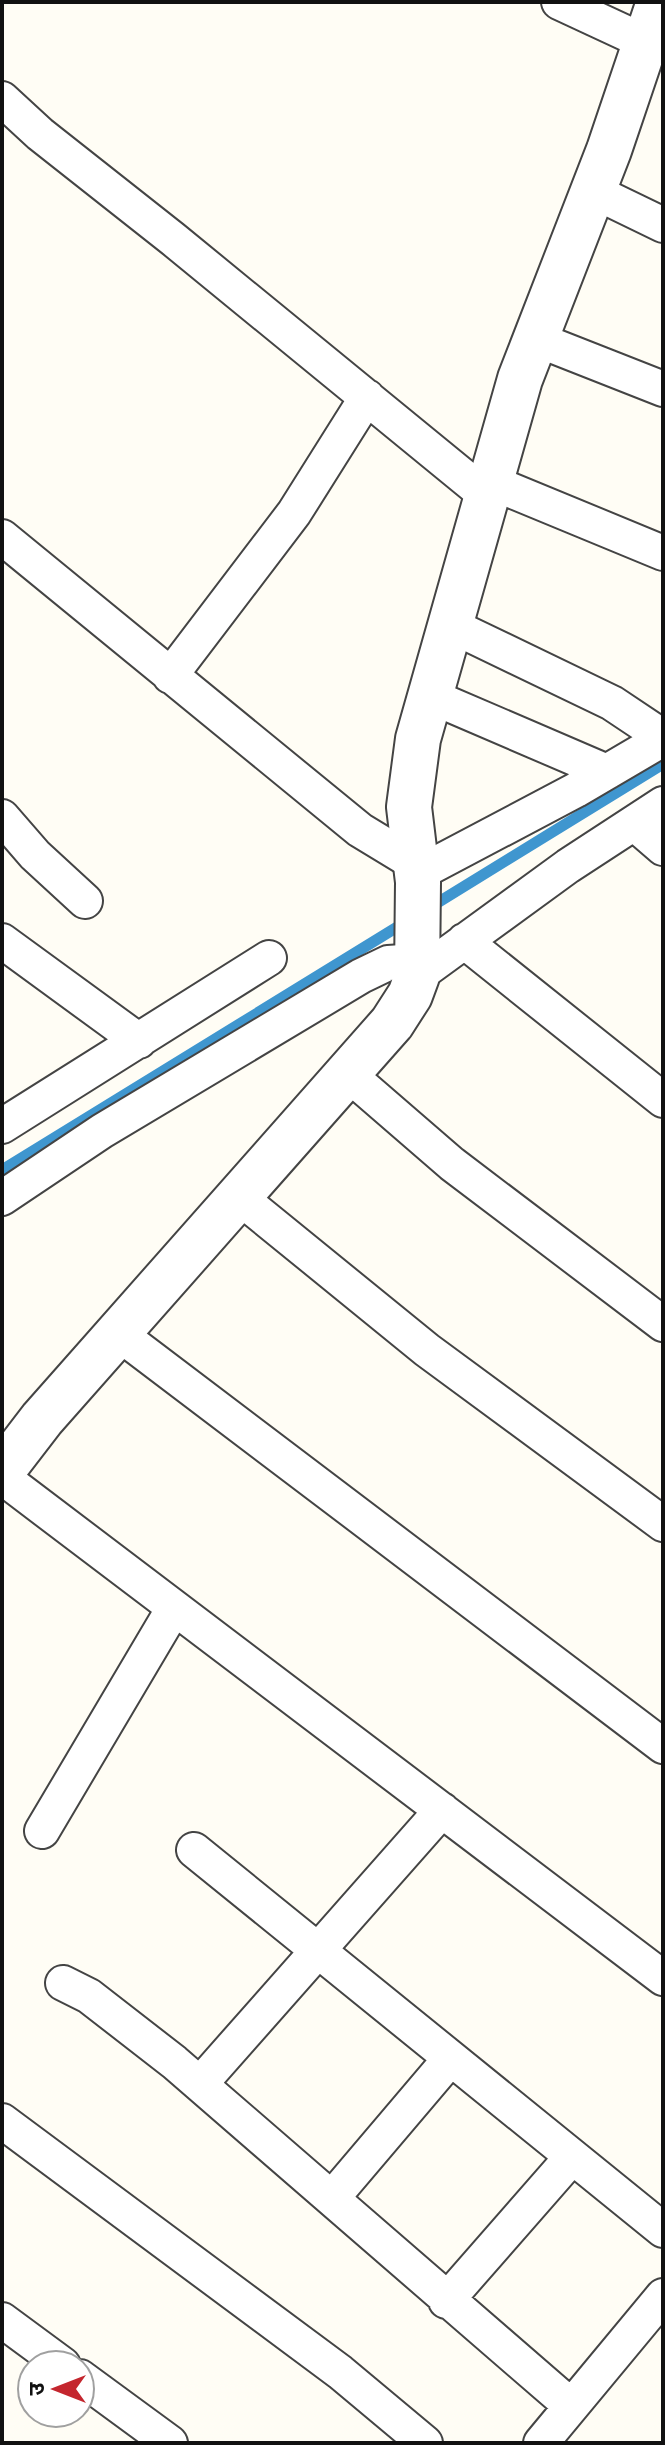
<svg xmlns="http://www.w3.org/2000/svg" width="665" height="2445" font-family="Merriweather,'Noto Sans Devanagari',serif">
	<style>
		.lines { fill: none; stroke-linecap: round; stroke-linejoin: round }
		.stream { stroke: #3f96cf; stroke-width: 11 }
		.minor-casing { stroke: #444; stroke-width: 38 }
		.tertiary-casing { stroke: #444; stroke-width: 48 }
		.minor { stroke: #fff; stroke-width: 34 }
		.tertiary { stroke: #fff; stroke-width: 44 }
	</style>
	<rect width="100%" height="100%" fill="#fffdf5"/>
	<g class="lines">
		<path class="stream" d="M429,908L663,764
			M2,1170L407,921"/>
		<g class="minor-casing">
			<path id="minor" d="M559,2L645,42
				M2,99L40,134L173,239L487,496
				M593,191L663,225
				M536,339L663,389
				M491,482L663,553
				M2,537L360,830L416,864
				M450,625L612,703L663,737
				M170,676L294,513L367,397
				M430,696L607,772
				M2,817L35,855L85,901
				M634,823L663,848
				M417,874L576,790L663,739
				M2,941L139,1041
				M464,941L663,1100
				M417,976L568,866L663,804
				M348,1074L452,1164L663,1324
				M2,1126L269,958
				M239,1197L427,1350L663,1524
				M2,1198L102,1131L361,976L388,963L418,961
				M118,1333L663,1746
				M2,1477L663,1978
				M42,1831L174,1608
				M194,1850L663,2230
				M63,1983L89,1996L174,2062L571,2406
				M200,2084L442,1810
				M2,2121L340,2372L425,2443
				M332,2198L450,2059
				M446,2301L572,2157
				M2,2320L63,2365
				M80,2377L170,2443
				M541,2443L663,2296"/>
		</g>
		<g class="tertiary-casing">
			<path id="tertiary" d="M2,1471L42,1419L392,1023L410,995L417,976L418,882L409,807L418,739L520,379L609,150L659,2"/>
		</g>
		<use href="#minor" class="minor"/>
		<use href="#tertiary" class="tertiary"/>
	</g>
	<rect width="665" height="2445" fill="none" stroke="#111111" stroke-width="8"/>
	<g transform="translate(56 2389) rotate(270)"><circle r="38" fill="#ffffff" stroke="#a0a0a0" stroke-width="2"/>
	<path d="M0-6L14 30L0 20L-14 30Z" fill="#c4262e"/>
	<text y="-12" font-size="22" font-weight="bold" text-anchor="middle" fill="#111111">उ</text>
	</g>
</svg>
